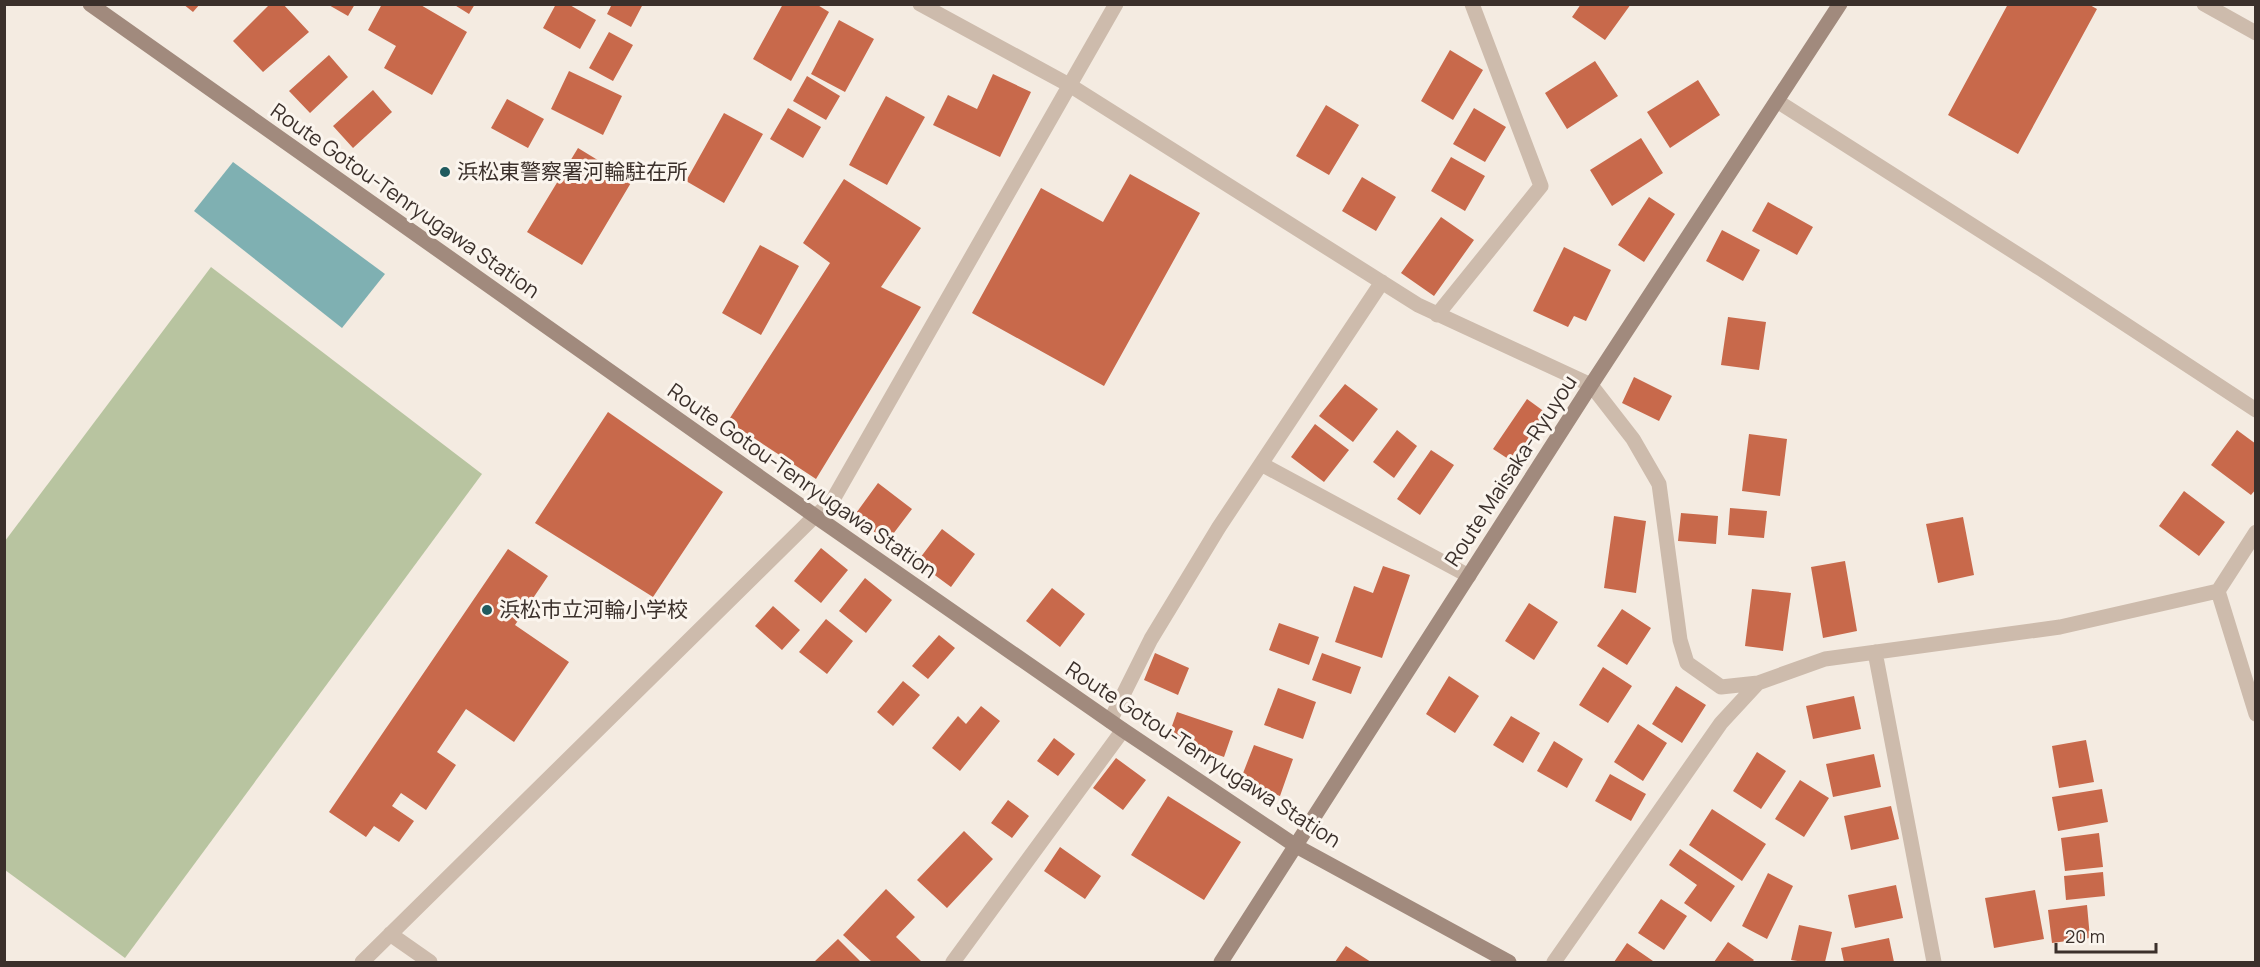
<svg xmlns="http://www.w3.org/2000/svg" width="2260" height="967" font-family="Manrope,'Noto Sans JP',sans-serif">
	<style>
		.green { fill: #b8c4a0 }
		.water { fill: #7fb0b2 }
		.building { fill: #c8694b }
		.lines { fill: none; stroke-linecap: round; stroke-linejoin: round }
		.minor { stroke: #cdbbac; stroke-width: 15 }
		.secondary { stroke: #a18a7d; stroke-width: 15 }
		.poi-dot { fill: #1f5a5e; stroke: #fbf5ee; stroke-width: 2 }
		.labels { text-anchor: middle; stroke-width: 6; stroke-linejoin: round; paint-order: stroke }
		.poi-label { font-size: 21px; fill: #3b302b; stroke: #fbf5ee; text-anchor: start }
		.street-label { font-size: 21px; fill: #3b302b; stroke: #fbf5ee }
	</style>
	<rect width="100%" height="100%" fill="#f4ebe1"/>
	<path class="green" d="M211,267L482,474L125,958L5,870V541Z"/>
	<path class="water" d="M233,162L385,274L342,328L194,211Z"/>
	<path class="building" d="M183,4H200L193,12Z
		M270,4H283L309,32L263,72L233,41Z
		M327,4H355L348,16Z
		M382,4H419L467,32L432,95L384,68L396,46L368,30Z
		M453,4H475L469,14Z
		M556,4H568L596,20L580,49L543,28Z
		M612,4H643L631,27L607,14Z
		M783,4H816L829,12L791,81L753,59Z
		M1581,4H1631L1605,40L1572,17Z
		M2008,4H2088L2097,9L2018,154L1948,115Z
		M839,20L874,39L845,92L811,74Z
		M609,32L633,45L613,81L589,68Z
		M1450,50L1483,70L1453,120L1421,101Z
		M329,55L348,77L310,113L289,91Z
		M1595,61L1618,96L1567,129L1545,93Z
		M569,71L622,96L603,135L551,109Z
		M993,74L1031,92L1000,157L933,125L948,95L977,109Z
		M807,76L840,96L826,120L793,101Z
		M1698,80L1720,115L1670,148L1647,112Z
		M373,90L392,112L353,148L333,126Z
		M886,96L925,117L887,185L849,165Z
		M507,99L544,119L528,148L491,128Z
		M1326,105L1359,125L1329,175L1296,156Z
		M788,108L821,127L803,158L770,139Z
		M1474,108L1506,127L1485,162L1453,144Z
		M724,113L763,134L724,203L686,181Z
		M1641,138L1663,173L1612,206L1590,170Z
		M578,148L632,181L582,265L527,232Z
		M1451,157L1485,176L1465,211L1431,191Z
		M1130,174L1200,213L1104,386L972,313L1041,188L1103,222Z
		M1362,177L1396,197L1376,231L1342,211Z
		M844,179L921,228L881,287L921,307L816,479L728,421L830,263L803,243Z
		M1649,197L1675,214L1644,262L1618,245Z
		M1768,202L1813,227L1797,255L1752,231Z
		M1441,217L1474,240L1434,296L1401,273Z
		M1722,230L1760,250L1743,281L1706,261Z
		M760,245L799,266L761,335L722,313Z
		M1564,247L1611,270L1586,321L1574,316L1568,327L1533,311Z
		M1728,317L1766,322L1759,370L1721,365Z
		M1634,377L1672,396L1659,421L1622,403Z
		M1345,384L1378,409L1353,442L1319,416Z
		M1527,399L1549,415L1516,464L1493,449Z
		M608,412L723,492L653,597L535,523Z
		M1315,424L1349,450L1324,482L1291,457Z
		M1397,430L1417,446L1394,478L1373,462Z
		M2237,430L2256,444V489L2251,495L2211,465Z
		M1749,434L1787,439L1780,496L1742,491Z
		M1431,450L1454,465L1420,515L1397,499Z
		M878,483L912,509L887,542L854,516Z
		M2184,491L2225,522L2199,556L2159,526Z
		M1730,508L1767,511L1764,538L1728,535Z
		M1681,513L1718,516L1716,544L1678,541Z
		M1614,516L1646,521L1636,593L1604,588Z
		M1963,517L1974,575L1938,583L1926,524Z
		M942,529L975,554L951,587L917,562Z
		M821,548L848,570L821,603L794,581Z
		M508,549L548,576L515,625L569,662L514,742L466,709L437,752L456,765L426,810L401,793L392,806L414,821L399,842L374,826L366,837L329,812Z
		M1845,561L1857,631L1823,638L1811,567Z
		M1383,566L1410,575L1382,658L1335,642L1354,586L1373,593Z
		M865,578L892,600L866,633L839,611Z
		M1052,588L1085,614L1060,647L1026,621Z
		M1752,589L1791,593L1783,651L1745,646Z
		M1529,603L1558,622L1534,660L1505,641Z
		M773,606L800,630L782,650L755,626Z
		M1622,609L1651,628L1627,665L1597,646Z
		M826,619L853,641L827,674L799,652Z
		M1279,623L1319,637L1309,665L1269,650Z
		M939,635L955,648L928,679L912,666Z
		M1155,653L1189,668L1178,695L1144,680Z
		M1322,653L1361,667L1351,694L1312,680Z
		M1603,667L1632,686L1608,723L1579,705Z
		M1449,676L1479,696L1455,733L1426,714Z
		M903,681L920,695L893,726L877,712Z
		M1676,686L1706,705L1682,743L1652,724Z
		M1278,688L1316,702L1303,739L1264,725Z
		M1854,696L1861,729L1813,739L1806,706Z
		M981,706L1000,721L960,771L932,748L958,716L966,724Z
		M1177,712L1233,731L1224,757L1168,737Z
		M1511,716L1540,733L1523,763L1493,745Z
		M1638,724L1667,743L1643,781L1614,762Z
		M1054,738L1075,754L1058,776L1037,761Z
		M2086,740L2094,782L2059,788L2052,746Z
		M1554,741L1583,759L1567,788L1537,771Z
		M1254,745L1293,759L1280,796L1240,781Z
		M1757,752L1786,771L1761,809L1733,791Z
		M1874,754L1881,787L1833,797L1826,764Z
		M1116,758L1146,780L1123,810L1093,788Z
		M1610,774L1646,794L1631,821L1595,801Z
		M1800,780L1829,798L1804,837L1775,819Z
		M2102,789L2108,822L2058,831L2052,797Z
		M1168,796L1241,842L1204,900L1131,855Z
		M1008,800L1029,816L1012,838L991,823Z
		M1891,806L1899,839L1851,850L1844,816Z
		M1712,809L1766,844L1742,881L1689,845Z
		M964,831L993,859L947,908L917,880Z
		M2099,833L2103,867L2065,871L2061,838Z
		M1060,847L1101,876L1085,899L1044,871Z
		M1680,849L1735,886L1711,922L1684,903L1697,885L1669,865Z
		M2103,872L2105,896L2066,900L2064,876Z
		M1768,873L1793,886L1767,939L1742,926Z
		M1896,885L1903,918L1855,928L1848,895Z
		M886,889L915,917L896,937L922,962H872L843,935Z
		M2035,890L2044,939L1994,948L1985,898Z
		M1661,899L1687,916L1664,950L1638,933Z
		M2087,905L2090,938L2052,943L2048,910Z
		M1799,925L1832,932L1825,962H1804L1791,960Z
		M1889,938L1894,962H1844L1841,948Z
		M838,939L861,962H814Z
		M1728,942L1754,960L1752,962H1714Z
		M1627,943L1653,961L1652,962H1614Z
		M1346,946L1371,962H1335Z"/>
	<g class="lines">
		<path class="minor" d="M920,4L1071,86L1418,305L1591,385L1633,439L1659,484L1680,640L1687,663L1721,687L1758,683
			M2204,4L2256,33
			M1777,101L2041,269L2256,410
			M1437,315L1541,186L1472,4
			M1261,464L1469,576
			M2256,532L2218,591L2256,714
			M1875,652L1934,962
			M1110,721L1151,639L1219,527L1382,282
			M390,934L430,962
			M362,962L815,516L831,503L1116,4
			M953,962L1123,730
			M1554,962L1721,723L1758,683L1825,659L2060,627L2218,591"/>
		<path class="secondary" d="M90,4L815,516L1123,730L1296,846L1509,962
			M1221,962L1591,385L1840,4"/>
	</g>
	<g class="poi-dot">
		<circle cx="445" cy="172" r="6"/>
		<circle cx="487" cy="610" r="6"/>
	</g>
	<g class="labels">
		<g class="poi-label">
			<text x="457" y="179">浜松東警察署河輪駐在所</text>
			<text x="499" y="617">浜松市立河輪小学校</text>
		</g>
		<g class="street-label">
			<text transform="translate(405 201) rotate(35)" y="7">Route Gotou-Tenryugawa Station</text>
			<text transform="translate(1511 471) rotate(-57)" y="7">Route Maisaka-Ryuyou</text>
			<text transform="translate(802 481) rotate(35)" y="7">Route Gotou-Tenryugawa Station</text>
			<text transform="translate(1203 755) rotate(33)" y="7">Route Gotou-Tenryugawa Station</text>
		</g>
	</g>
	<rect width="2260" height="967" fill="none" stroke="#3b302b" stroke-width="12"/>
	<path d="M2056 943v9h100v-9" fill="none" stroke="#3b302b" stroke-width="3"/>
	<text x="2065" y="943" font-size="18" fill="#3b302b" stroke="#fbf5ee" stroke-width="4.5" paint-order="stroke">20 m</text>
</svg>
